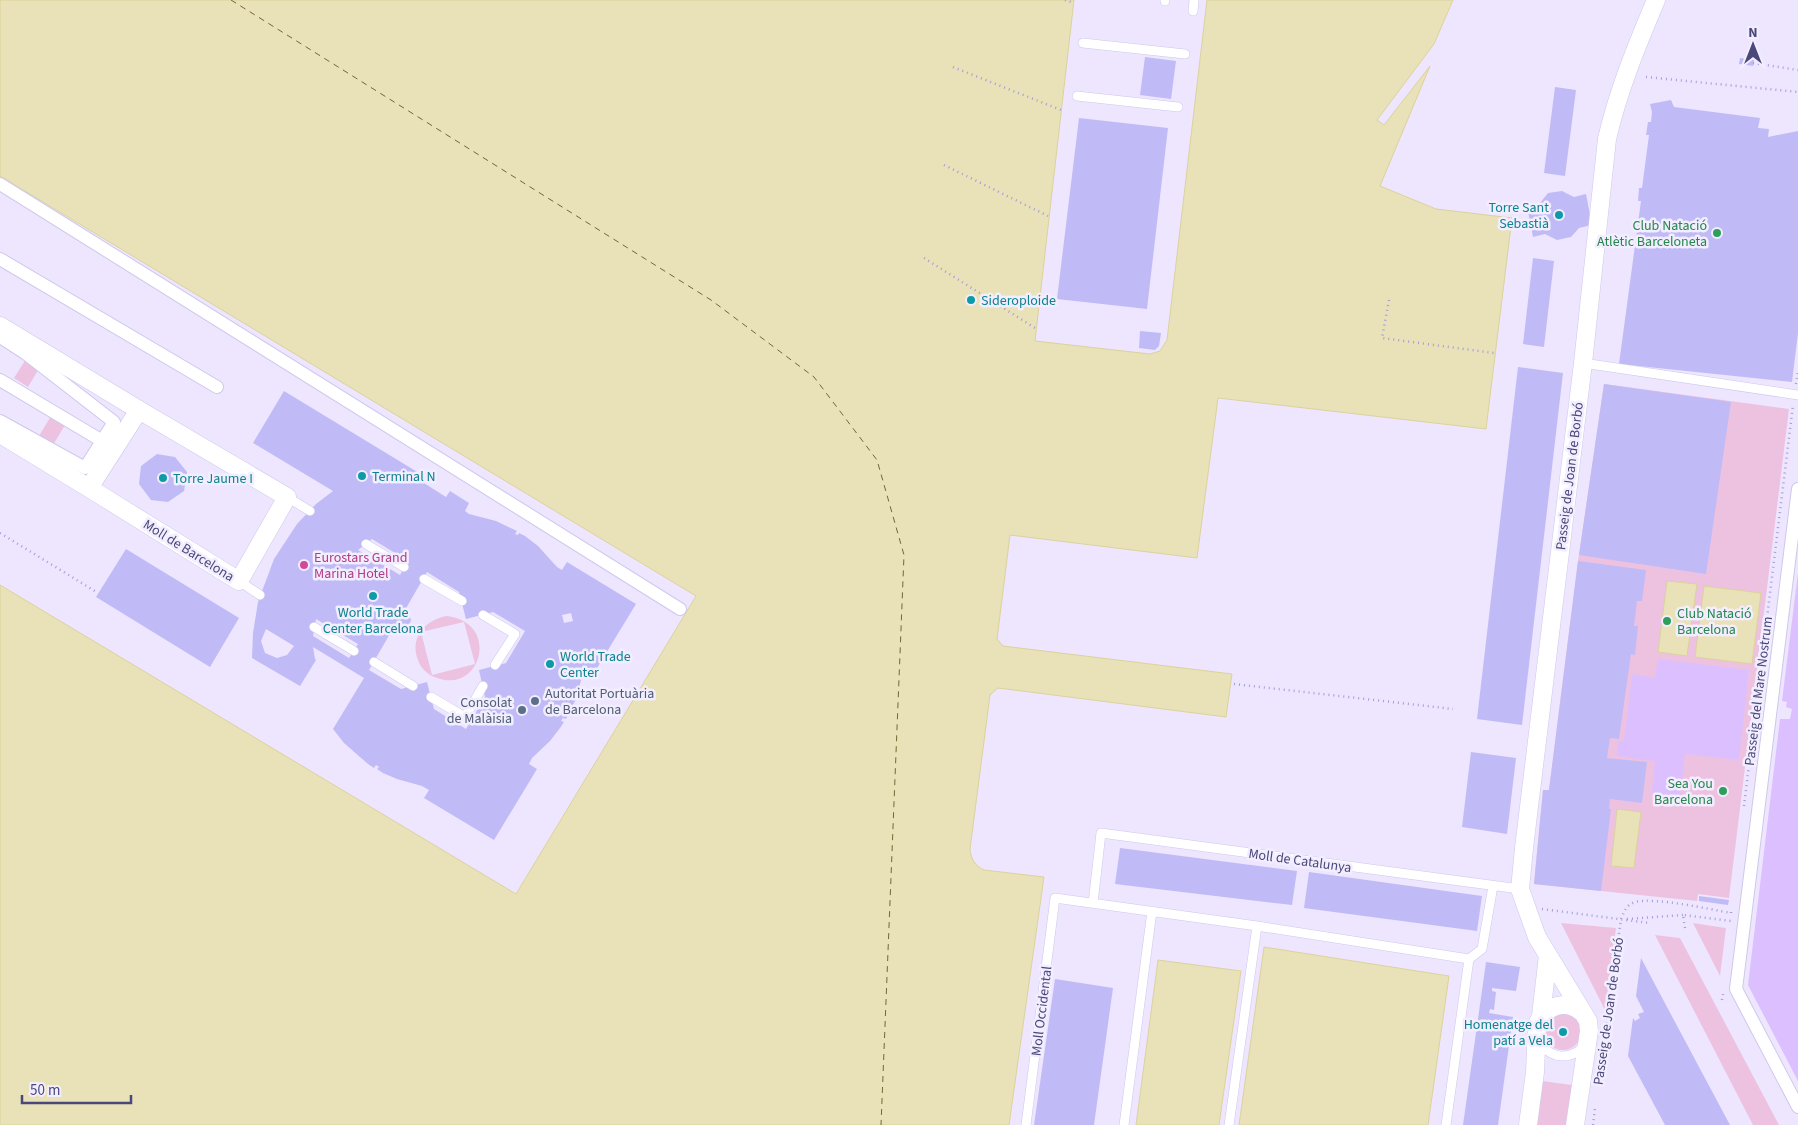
<svg xmlns="http://www.w3.org/2000/svg" width="1798" height="1125" font-family="'Source Sans 3',sans-serif">
	<style>
		.green { fill: #edc2e1; fill-rule: evenodd }
		.sand { fill: #dcbfff }
		.water { fill: #e9e1b8; stroke: #dcd29d }
		.lines { fill: none; stroke-linecap: round; stroke-linejoin: round }
		.ferry { stroke: #716835; stroke-width: 1; stroke-dasharray: 6 5; stroke-linecap: butt }
		.building { fill: #c0bbf6; fill-rule: evenodd }
		.service-casing { stroke: #cec8eb; stroke-width: 10 }
		.pedestrian-casing { stroke: #cec8eb; stroke-width: 14 }
		.minor-casing { stroke: #cec8eb; stroke-width: 19 }
		.path { stroke: #a29ddb; stroke-width: 2.5; stroke-dasharray: 1 4; stroke-linecap: butt }
		.service { stroke: #fff; stroke-width: 9 }
		.pedestrian { stroke: #fff; stroke-width: 12 }
		.minor { stroke: #fff; stroke-width: 18 }
		.culture-dot { fill: #0f9aa8; stroke: #f3eeff; stroke-width: 2 }
		.leisure-dot { fill: #2e9e5b; stroke: #f3eeff; stroke-width: 2 }
		.hotel-dot { fill: #d1479c; stroke: #f3eeff; stroke-width: 2 }
		.service-dot { fill: #5c6f8a; stroke: #f3eeff; stroke-width: 2 }
		.labels { text-anchor: middle; stroke-width: 5; stroke-linejoin: round; paint-order: stroke }
		.culture-label { font-size: 14px; fill: #0d838f; stroke: #f3eeff; text-anchor: start }
		.leisure-label { font-size: 14px; fill: #27864d; stroke: #f3eeff; text-anchor: end }
		.street-label { font-size: 14px; fill: #4a487a; stroke: #f3eeff }
		.hotel-label { font-size: 14px; fill: #b23c85; stroke: #f3eeff; text-anchor: start }
		.service-label { font-size: 14px; fill: #4e5e75; stroke: #f3eeff; text-anchor: start }
	</style>
	<rect width="100%" height="100%" fill="#ede6fe"/>
	<path class="green" d="M26,359L40,367L28,387L14,378Z
		M1604,384L1789,409L1729,898L1698,894L1697,901L1534,884L1543,790H1549L1578,561Z
		M51,416L65,425L53,445L39,436Z
		M447,616C501,623 481,694 437,678C428,675 421,669 418,660C409,638 426,619 447,616ZM464,622L475,664L432,675L421,632Z
		M1561,923L1616,928L1605,1010Z
		M1693,923L1726,928L1720,976Z
		M1655,935L1680,938L1779,1125H1753Z
		M1545 1032a18 18 0 1 1 36 0a18 18 0 1 1-36 0Z
		M1542,1081L1572,1085L1566,1125H1535Z"/>
	<path class="sand" d="M1798,573V1081L1748,985L1780,719H1790L1792,709L1786,707L1787,702L1782,701Z
		M1658,659L1749,670L1739,760L1685,754L1680,797L1652,793L1655,761L1617,756L1618,741H1624L1632,674L1655,678Z"/>
	<path class="water" d="M0,0H1074L1035,341L1150,354L1160,351L1167,340L1207,0H1453L1434,44L1377,120L1384,125L1430,66L1380,186L1436,209L1512,218L1486,429L1218,398L1197,558L1010,535L997,639L1003,646L1232,674L1226,717L998,688L990,695L970,849C971,859 975,866 984,870L1044,877L1009,1125H0V585L516,894L696,596L0,176Z
		M1667,581L1697,584L1687,656L1658,652Z
		M1704,586L1761,593L1752,664L1695,657Z
		M1617,809L1641,812L1634,868L1611,866Z
		M1264,947L1449,976L1428,1125H1239Z
		M1158,960L1241,971L1219,1125H1136Z"/>
	<g class="lines">
		<path class="ferry" d="M231,0L711,300L814,377L877,460L904,555L881,1125"/>
	</g>
	<path class="building" d="M1145,57L1176,61L1171,99L1140,95Z
		M1740,58L1754,60L1753,66L1739,64Z
		M1555,87L1576,90L1565,176L1544,173Z
		M1671,100L1674,107L1760,118L1758,128L1769,129L1768,137L1798,131V333L1792,382L1619,364L1641,201H1638L1639,188H1642L1649,135H1646L1648,122H1651L1652,112L1650,104Z
		M1079,118L1168,128L1147,309L1057,299Z
		M1562,191L1574,197L1586,194L1592,225L1579,228L1571,237L1557,240L1545,234L1533,237L1527,206L1540,203L1548,193Z
		M1533,258L1554,261L1544,347L1523,344Z
		M1140,331L1161,333L1159,346L1155,350L1139,348Z
		M1518,367L1563,373L1522,725L1477,719Z
		M1604,384L1731,402L1706,574L1579,555Z
		M284,391L419,473L416,478L446,497L450,491L469,503L465,511L469,514L496,521L517,531L515,534L518,535L519,533L525,536L538,546L557,567L562,570L567,562L636,604L594,673L586,668L583,673L576,699L566,719L563,718L561,721L564,722L560,728L550,741L532,758L529,764L537,769L494,840L424,798L429,790L422,786L397,779L383,773L377,769L379,767L376,765L374,768L368,764L344,743L333,729L364,678L313,647L315,659L316,660L300,686L252,658L253,633L258,602L274,559L297,524L316,504L333,491L253,443ZM372,539L408,561L400,575L358,550ZM427,572L459,592L466,619L493,612L525,631L506,663L479,670L485,697L466,729L434,709L427,682L401,689L369,670L391,632L400,634L408,629L411,620L409,615L405,610ZM571,613L573,621L564,623L562,615ZM316,619L358,644L349,658L313,636ZM266,629L294,646L287,655L277,658L265,653L261,641Z
		M157,454L175,457L187,472L184,491L168,502L151,500L139,484L141,466Z
		M126,549L239,618L210,667L96,597Z
		M1578,561L1646,570L1642,601H1637L1634,626H1638L1635,655L1631,654L1619,739L1610,738L1607,758L1647,762L1642,803L1610,799L1609,809H1611L1601,891L1534,884L1543,790H1549Z
		M1471,752L1516,758L1507,834L1462,827Z
		M1120,848L1297,871L1292,905L1115,884Z
		M1309,872L1482,896L1477,931L1304,908Z
		M1699,896L1729,900L1728,905L1699,901Z
		M1641,958L1659,992L1730,1125H1665L1628,1056L1633,1018L1635,1021L1640,1018L1638,1014L1644,1012L1636,996Z
		M1486,962L1520,967L1516,991L1492,988V991L1496,992L1494,1010L1490,1009L1489,1013L1513,1017L1498,1125H1463Z
		M1055,979L1113,988L1094,1125H1034Z"/>
	<g class="lines">
		<g class="service-casing">
			<path id="service" d="M1165,1V0
				M1193,11L1194,0
				M1083,43L1185,54
				M1077,96L1178,107
				M1583,363L1798,395
				M287,497L310,511
				M366,544L404,567
				M424,579L462,601
				M239,581L260,595
				M483,615L515,634L495,665
				M314,627L354,651
				M374,662L413,686
				M431,697L465,717L483,686
				M1093,903L1101,833L1520,889
				M1539,1041C1550,1059 1570,1061 1584,1046
				M1026,1125L1055,898L1257,926L1469,959
				M1124,1125L1152,911
				M1229,1125L1257,926
				M1446,1125L1469,959L1482,949L1493,886"/>
		</g>
		<g class="pedestrian-casing">
			<path id="pedestrian" d="M0,184L680,609
				M0,259L217,387
				M0,337L25,353L114,422L85,468L0,421
				M0,380L109,445
				M1798,489L1736,989L1798,1107"/>
		</g>
		<g class="minor-casing">
			<path id="minor" d="M0,326L139,410L89,488L0,434
				M89,488L239,581L287,497L139,410
				M1541,1016C1554,1003 1569,1001 1583,1013
				M1528,1125L1535,1072L1537,1025L1541,1016L1548,955
				M1575,1125L1589,1031L1588,1021L1537,937L1527,909L1520,889L1524,848L1583,363L1607,139C1618,91 1637,45 1656,0"/>
		</g>
		<path class="path" d="M1065,0L1074,3
			M1753,63L1798,70
			M953,67L1061,110
			M1646,77L1798,92
			M944,165L1048,216
			M924,258L1035,328
			M1389,300L1382,338L1494,353
			M1796,384L1798,371
			M0,533L98,593
			M1234,684L1453,709
			M1744,806L1793,405
			M1542,909L1649,923
			M1627,919L1683,915
			M1685,928L1683,915L1731,921
			M1722,1000L1723,994
			M1606,1028L1621,919C1624,912 1626,905 1635,902C1654,897 1709,909 1731,913V911
			M1593,1125L1595,1108"/>
		<use href="#service" class="service"/>
		<use href="#pedestrian" class="pedestrian"/>
		<use href="#minor" class="minor"/>
	</g>
	<g class="culture-dot">
		<circle cx="1559" cy="215" r="5"/>
		<circle cx="971" cy="300" r="5"/>
		<circle cx="362" cy="476" r="5"/>
		<circle cx="163" cy="478" r="5"/>
		<circle cx="373" cy="596" r="5"/>
		<circle cx="550" cy="664" r="5"/>
		<circle cx="1563" cy="1032" r="5"/>
	</g>
	<g class="leisure-dot">
		<circle cx="1717" cy="233" r="5"/>
		<circle cx="1667" cy="621" r="5"/>
		<circle cx="1723" cy="791" r="5"/>
	</g>
	<circle class="hotel-dot" cx="304" cy="565" r="5"/>
	<g class="service-dot">
		<circle cx="535" cy="701" r="5"/>
		<circle cx="522" cy="710" r="5"/>
	</g>
	<g class="labels">
		<g class="culture-label">
			<text x="1549" y="212" text-anchor="end">Torre Sant<tspan x="1549" dy="16">Sebastià</tspan></text>
			<text x="981" y="305">Sideroploide</text>
			<text x="372" y="481">Terminal N</text>
			<text x="173" y="483">Torre Jaume I</text>
			<text x="373" y="617" text-anchor="middle">World Trade<tspan x="373" dy="16">Center Barcelona</tspan></text>
			<text x="560" y="661">World Trade<tspan x="560" dy="16">Center</tspan></text>
			<text x="1553" y="1029" text-anchor="end">Homenatge del<tspan x="1553" dy="16">patí a Vela</tspan></text>
		</g>
		<g class="leisure-label">
			<text x="1707" y="230">Club Natació<tspan x="1707" dy="16">Atlètic Barceloneta</tspan></text>
			<text x="1677" y="618" text-anchor="start">Club Natació<tspan x="1677" dy="16">Barcelona</tspan></text>
			<text x="1713" y="788">Sea You<tspan x="1713" dy="16">Barcelona</tspan></text>
		</g>
		<g class="street-label">
			<text transform="translate(1569 476) rotate(-83)" y="5">Passeig de Joan de Borbó</text>
			<text transform="translate(189 550) rotate(32)" y="5">Moll de Barcelona</text>
			<text transform="translate(1758 691) rotate(-83)" y="5">Passeig del Mare Nostrum</text>
			<text transform="translate(1300 860) rotate(8)" y="5">Moll de Catalunya</text>
			<text transform="translate(1041 1011) rotate(-83)" y="5">Moll Occidental</text>
			<text transform="translate(1608 1011) rotate(-82)" y="5">Passeig de Joan de Borbó</text>
		</g>
		<g class="hotel-label">
			<text x="314" y="562">Eurostars Grand<tspan x="314" dy="16">Marina Hotel</tspan></text>
		</g>
		<g class="service-label">
			<text x="545" y="698">Autoritat Portuària<tspan x="545" dy="16">de Barcelona</tspan></text>
			<text x="512" y="707" text-anchor="end">Consolat<tspan x="512" dy="16">de Malàisia</tspan></text>
		</g>
	</g>
	<g transform="translate(1753 45)" stroke="#f3eeff" stroke-width="4" paint-order="stroke">
	<path d="M0-4L9 19L0 12L-9 19Z" fill="#4a487a"/>
	<text y="-8" font-size="14" font-weight="bold" text-anchor="middle" fill="#4a487a">N</text>
	</g>
	<path d="M22 1095v8h109v-8" fill="none" stroke="#4a487a" stroke-width="2.5"/>
	<text x="30" y="1095" font-size="15" fill="#4a487a" stroke="#f3eeff" stroke-width="4" paint-order="stroke">50 m</text>
</svg>
